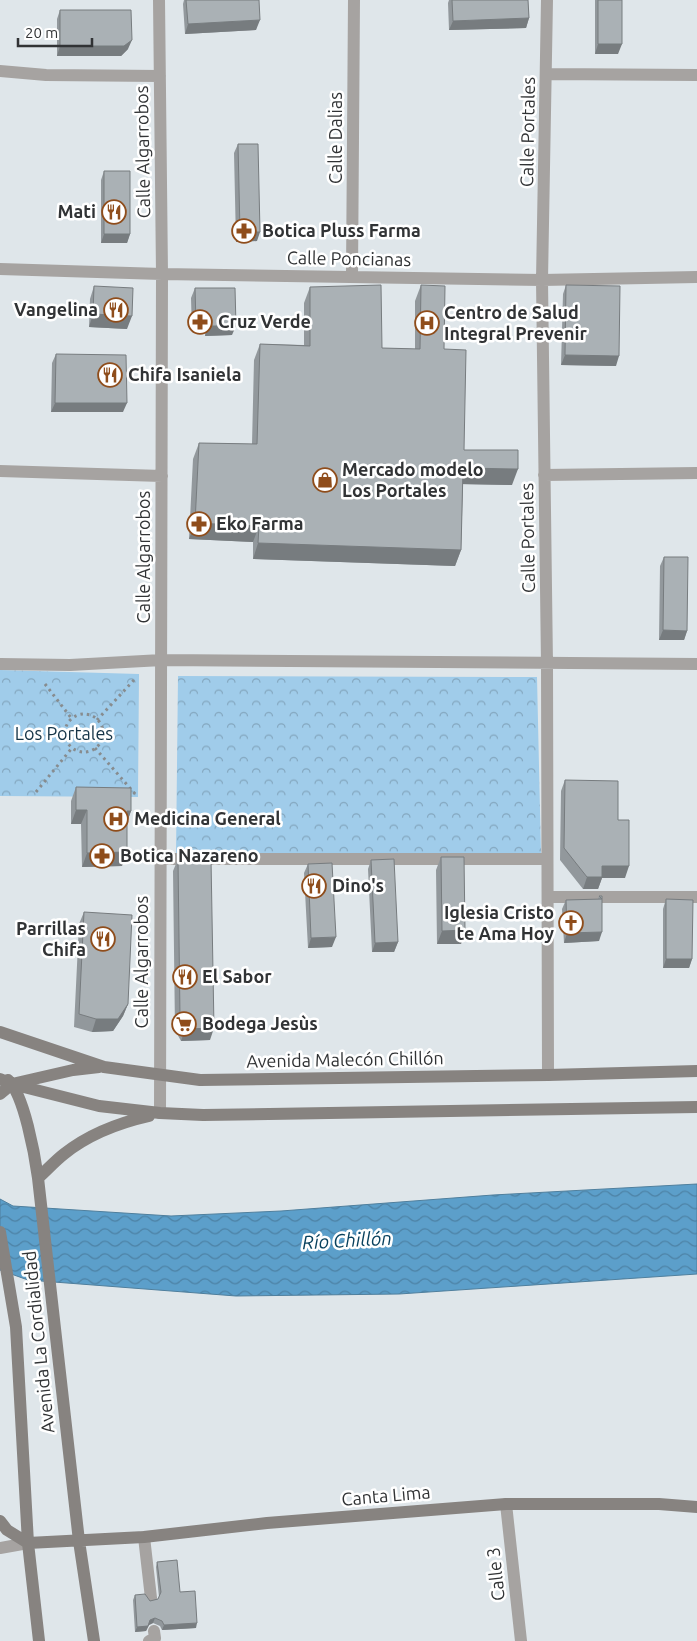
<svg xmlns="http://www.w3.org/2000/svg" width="697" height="1641" font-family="Ubuntu,sans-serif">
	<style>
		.park { fill: url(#park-crowns) }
		.water { fill: url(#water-waves); stroke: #4f7f9d }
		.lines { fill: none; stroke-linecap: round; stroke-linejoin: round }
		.path { stroke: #878c8f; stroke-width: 3; stroke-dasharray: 2.5 4; stroke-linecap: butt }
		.lane { stroke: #a6a3a1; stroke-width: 12 }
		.street { stroke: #a6a3a1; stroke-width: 12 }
		.secondary { stroke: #878380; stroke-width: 12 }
		.wall { fill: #92989c }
		.shaded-wall { fill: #777c7f }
		.building { fill: #aab1b5; stroke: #777c7f }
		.labels { text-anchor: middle; stroke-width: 5; stroke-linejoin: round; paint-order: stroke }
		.street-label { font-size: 18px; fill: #313335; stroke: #fff }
		.poi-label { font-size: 18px; font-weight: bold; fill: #313335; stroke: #fff; text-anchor: start }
		.park-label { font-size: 18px; fill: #153447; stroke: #fff }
		.water-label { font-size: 19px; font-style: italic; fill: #08415e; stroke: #fff }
	</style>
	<defs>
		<pattern id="park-crowns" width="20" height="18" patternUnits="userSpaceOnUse" patternTransform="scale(1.25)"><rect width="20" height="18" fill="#a0ccea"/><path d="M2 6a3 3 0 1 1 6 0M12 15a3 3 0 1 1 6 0" fill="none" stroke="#83a6be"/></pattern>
		<pattern id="water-waves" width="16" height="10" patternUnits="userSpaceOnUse" patternTransform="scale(1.25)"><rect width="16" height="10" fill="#5c9fca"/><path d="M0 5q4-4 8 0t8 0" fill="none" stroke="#4d82a5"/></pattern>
	</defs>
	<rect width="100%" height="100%" fill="#dfe6ea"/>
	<path class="park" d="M0,670L139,674L138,797L0,796Z
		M178,676L537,677L541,855L176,854Z"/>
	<path class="water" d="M697,1184V1274L399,1294L236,1296L28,1280L0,1270V1199L13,1206L171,1216L281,1211L493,1195Z"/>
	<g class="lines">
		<path class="path" d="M45,684L72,719
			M65 733a19 19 0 1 1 38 0a19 19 0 1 1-38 0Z
			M97,720L134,680
			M95,748L136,795
			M36,792L72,748"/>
		<path class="lane" d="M144,1537L151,1598
			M149,1641L155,1638L154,1631"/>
		<path class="street" d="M159,0L162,274L160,1113
			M547,0L542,280L547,664L548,1075
			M0,71L46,75L160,76
			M547,74L697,75
			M0,269L162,274L542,280L697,277
			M352,277L354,0
			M0,471L162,476
			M544,475L697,473
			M0,664L70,665L162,660L697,664
			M159,859H547
			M548,897H697
			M506,1504L521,1641
			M0,1548L28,1543"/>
		<path class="secondary" d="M0,1032L104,1067L200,1080L548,1075L697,1071
			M0,1079L12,1084L99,1106L160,1113L203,1115L697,1107
			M8,1080C24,1094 35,1156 38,1178L79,1541L94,1641
			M0,1094L12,1084L73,1070L99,1067
			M38,1178C47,1170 55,1161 64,1154C89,1134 118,1123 149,1116
			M0,1232L16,1327L28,1543L39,1641
			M0,1521L7,1530L28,1543
			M28,1543L144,1537L267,1523L506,1504H659L697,1507"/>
	</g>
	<path class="wall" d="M184,0H259L256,30L185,34L183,4Z
		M449,0H528L529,18L526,28L449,30L448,3Z
		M595,0H622L618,54H595Z
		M60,10L128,49L121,56H57V19Z
		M238,144L257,241L236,242L234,153Z
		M104,171L130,234L127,243H101V180Z
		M421,285L444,349L464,450L512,485L463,484L461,550L455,566L253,559V542L189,539L193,459L199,443L252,444L254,360L260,344L304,345V303L310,287L382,348L415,349V301Z
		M566,285L616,366L561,365L563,294Z
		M94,286L127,329L89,327L90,299Z
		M195,288L232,335L205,336V333L192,332L191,298Z
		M56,354L123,412H51L52,363Z
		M664,557L687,631L684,640H659L660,566Z
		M565,780L618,820L625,878H602L598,889H583L560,860L561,791Z
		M76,787L131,811L127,822L122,866L82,867L81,824H71V801Z
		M441,857L465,930L461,944H437L436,870Z
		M178,859L210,1040L181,1041L175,1030L173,871Z
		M371,860L398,942L394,952H372L368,869Z
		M308,864L332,947L308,948L304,873Z
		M599,896H602L599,941L564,943L562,909L566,900L598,899Z
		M666,899L692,959L689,968H663V909Z
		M84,912L128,1004L123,1016L113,1031L92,1032L74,1027L79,924Z
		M157,1562L180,1592L196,1628L162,1630L160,1626L153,1623L149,1625L146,1631L135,1632L133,1600L135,1595L150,1601L158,1599L159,1597L156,1567Z"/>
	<path class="shaded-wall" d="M529,18L526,28L449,30L453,21Z
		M260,20L256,30L185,34L188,24Z
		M132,40L128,49L121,56H57L60,46Z
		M598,44H622L618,54H595Z
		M240,232H260L257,241L236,242Z
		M104,234H130L127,243H101Z
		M93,314L132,316L127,329L89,327Z
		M196,323L209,324L205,333L192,332Z
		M209,326H236L232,335L205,336Z
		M565,355L619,356L616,366L561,365Z
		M55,403H127L123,412H51Z
		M463,468L518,469L512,485L457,484Z
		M195,523L259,526L253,542L189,539Z
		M258,543L461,550L455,566L253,559Z
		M663,630L687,631L684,640H659Z
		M76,810H87L81,824H71Z
		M127,811H131L126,825Z
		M127,852L122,866L82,867L87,853Z
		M602,866H629L625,878H602L598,889H583L587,877Z
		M465,930L461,944H437L442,931Z
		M602,932L599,941L564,943L567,933Z
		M336,937L332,947L308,948L311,938Z
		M398,942L394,952H372L375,943Z
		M666,959H692L689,968H663Z
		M128,1004L123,1016L113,1031L92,1032L96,1019Z
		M214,1028L210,1040L181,1041L185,1029Z
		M155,1618L153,1623L149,1625L146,1631L135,1632L137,1627Z
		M197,1623L196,1628L162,1630L164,1625Z"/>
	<path class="building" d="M186,0H259L260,20L188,24Z
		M452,0H528L529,18L453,21Z
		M598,0H622V44H598Z
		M60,10H131L132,40L124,46H60Z
		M238,144H258L260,232H240Z
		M104,171H130V234H104Z
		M381,285L382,348L420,349L421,285L445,286L444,349L466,350L464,450H518V469L463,468L461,550L258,543L259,526L195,523L199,443L257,444L260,344L310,346V287Z
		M566,285L620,286L619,356L565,355Z
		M94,286L133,288L132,316L93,314Z
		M195,288H235L236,326H209V324L196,323Z
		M56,354L126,355L127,403H55Z
		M664,557H688L687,631L663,630Z
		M565,780L618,781V820H629V866H602V877H587L564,848Z
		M76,787L131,788V811H127V852L87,853V810H76Z
		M441,857H464L465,930L442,931Z
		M178,859H211L214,1028L185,1029L180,1018Z
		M394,859L398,942L375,943L371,860Z
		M332,863L336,937L311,938L308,864Z
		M599,896H602V932L567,933L566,900L602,899Z
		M666,899L693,900L692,959H666Z
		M84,912L132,915L128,1004L118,1019H96L79,1014Z
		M177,1560L180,1592L195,1591L197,1623L164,1625L162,1621L155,1618L150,1620L148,1626L137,1627L135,1595L145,1594L150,1601L158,1599L161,1592L157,1562Z"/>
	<defs>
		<g id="restaurant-ring" transform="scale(1.25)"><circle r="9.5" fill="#fff" stroke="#8f4d1b" stroke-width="1.5"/><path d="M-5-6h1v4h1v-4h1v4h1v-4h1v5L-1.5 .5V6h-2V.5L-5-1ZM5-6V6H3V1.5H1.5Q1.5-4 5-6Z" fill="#8f4d1b"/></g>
		<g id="pharmacy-ring" transform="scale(1.25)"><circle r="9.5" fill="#fff" stroke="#8f4d1b" stroke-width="1.5"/><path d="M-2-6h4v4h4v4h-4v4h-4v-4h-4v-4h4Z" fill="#8f4d1b"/></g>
		<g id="hospital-ring" transform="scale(1.25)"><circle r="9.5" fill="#fff" stroke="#8f4d1b" stroke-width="1.5"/><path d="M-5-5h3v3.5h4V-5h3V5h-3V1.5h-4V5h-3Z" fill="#8f4d1b"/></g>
		<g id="shop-ring" transform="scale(1.25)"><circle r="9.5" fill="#fff" stroke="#8f4d1b" stroke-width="1.5"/><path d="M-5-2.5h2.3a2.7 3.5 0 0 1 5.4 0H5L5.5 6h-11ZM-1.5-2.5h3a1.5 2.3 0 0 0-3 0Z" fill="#8f4d1b"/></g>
		<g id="church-ring" transform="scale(1.25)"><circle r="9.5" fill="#fff" stroke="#8f4d1b" stroke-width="1.5"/><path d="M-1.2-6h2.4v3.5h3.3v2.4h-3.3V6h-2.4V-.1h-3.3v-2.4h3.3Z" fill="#8f4d1b"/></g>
		<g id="supermarket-ring" transform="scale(1.25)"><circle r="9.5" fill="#fff" stroke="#8f4d1b" stroke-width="1.5"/><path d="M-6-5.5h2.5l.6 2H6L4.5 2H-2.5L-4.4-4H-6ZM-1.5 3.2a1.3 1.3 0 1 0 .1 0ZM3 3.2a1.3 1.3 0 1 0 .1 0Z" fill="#8f4d1b"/></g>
	</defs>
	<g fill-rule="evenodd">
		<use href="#restaurant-ring" x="114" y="212"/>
		<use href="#pharmacy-ring" x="244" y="231"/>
		<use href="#restaurant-ring" x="116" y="310"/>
		<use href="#pharmacy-ring" x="200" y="322"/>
		<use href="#hospital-ring" x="427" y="323"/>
		<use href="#restaurant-ring" x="110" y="375"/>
		<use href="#shop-ring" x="325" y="480"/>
		<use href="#pharmacy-ring" x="199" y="524"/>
		<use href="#hospital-ring" x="116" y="819"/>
		<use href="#pharmacy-ring" x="102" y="856"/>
		<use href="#restaurant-ring" x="314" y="886"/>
		<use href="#church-ring" x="571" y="923"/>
		<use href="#restaurant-ring" x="103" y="939"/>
		<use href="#restaurant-ring" x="185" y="977"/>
		<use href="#supermarket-ring" x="184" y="1024"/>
	</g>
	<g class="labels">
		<g class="street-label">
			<text transform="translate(528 132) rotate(-89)" y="6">Calle Portales</text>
			<text transform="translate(336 138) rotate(-90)" y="6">Calle Dalias</text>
			<text transform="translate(143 152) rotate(-91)" y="6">Calle Algarrobos</text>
			<text transform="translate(349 259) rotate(1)" y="6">Calle Poncianas</text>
			<text transform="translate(528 538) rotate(-91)" y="6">Calle Portales</text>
			<text transform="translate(144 557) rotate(-90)" y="6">Calle Algarrobos</text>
			<text transform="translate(142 962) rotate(-90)" y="6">Calle Algarrobos</text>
			<text transform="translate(345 1060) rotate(-1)" y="6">Avenida Malecón Chillón</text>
			<text transform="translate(39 1342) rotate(-96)" y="6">Avenida La Cordialidad</text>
			<text transform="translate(386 1496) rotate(-5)" y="6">Canta Lima</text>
			<text transform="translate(496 1574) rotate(-96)" y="6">Calle 3</text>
		</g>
		<g class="poi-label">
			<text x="96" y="218" text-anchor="end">Mati</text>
			<text x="262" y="237">Botica Pluss Farma</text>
			<text x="98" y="316" text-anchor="end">Vangelina</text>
			<text x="444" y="319">Centro de Salud<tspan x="444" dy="21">Integral Prevenir</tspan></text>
			<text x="218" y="328">Cruz Verde</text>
			<text x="128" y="381">Chifa Isaniela</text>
			<text x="342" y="476">Mercado modelo<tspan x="342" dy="21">Los Portales</tspan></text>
			<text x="216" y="530">Eko Farma</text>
			<text x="134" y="825">Medicina General</text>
			<text x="120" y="862">Botica Nazareno</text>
			<text x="332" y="892">Dino's</text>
			<text x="554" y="919" text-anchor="end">Iglesia Cristo<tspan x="554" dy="21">te Ama Hoy</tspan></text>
			<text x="86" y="935" text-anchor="end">Parrillas<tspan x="86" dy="21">Chifa</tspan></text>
			<text x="202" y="983">El Sabor</text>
			<text x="202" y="1030">Bodega Jesùs</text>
		</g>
		<g class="park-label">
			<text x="64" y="740">Los Portales</text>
		</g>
		<g class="water-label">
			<text transform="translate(347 1240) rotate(-3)" y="7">Río Chillón</text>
		</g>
	</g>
	<path d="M18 38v8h74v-8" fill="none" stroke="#313335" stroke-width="2.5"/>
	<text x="25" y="38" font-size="15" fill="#313335" stroke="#ffffff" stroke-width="4" paint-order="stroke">20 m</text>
</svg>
